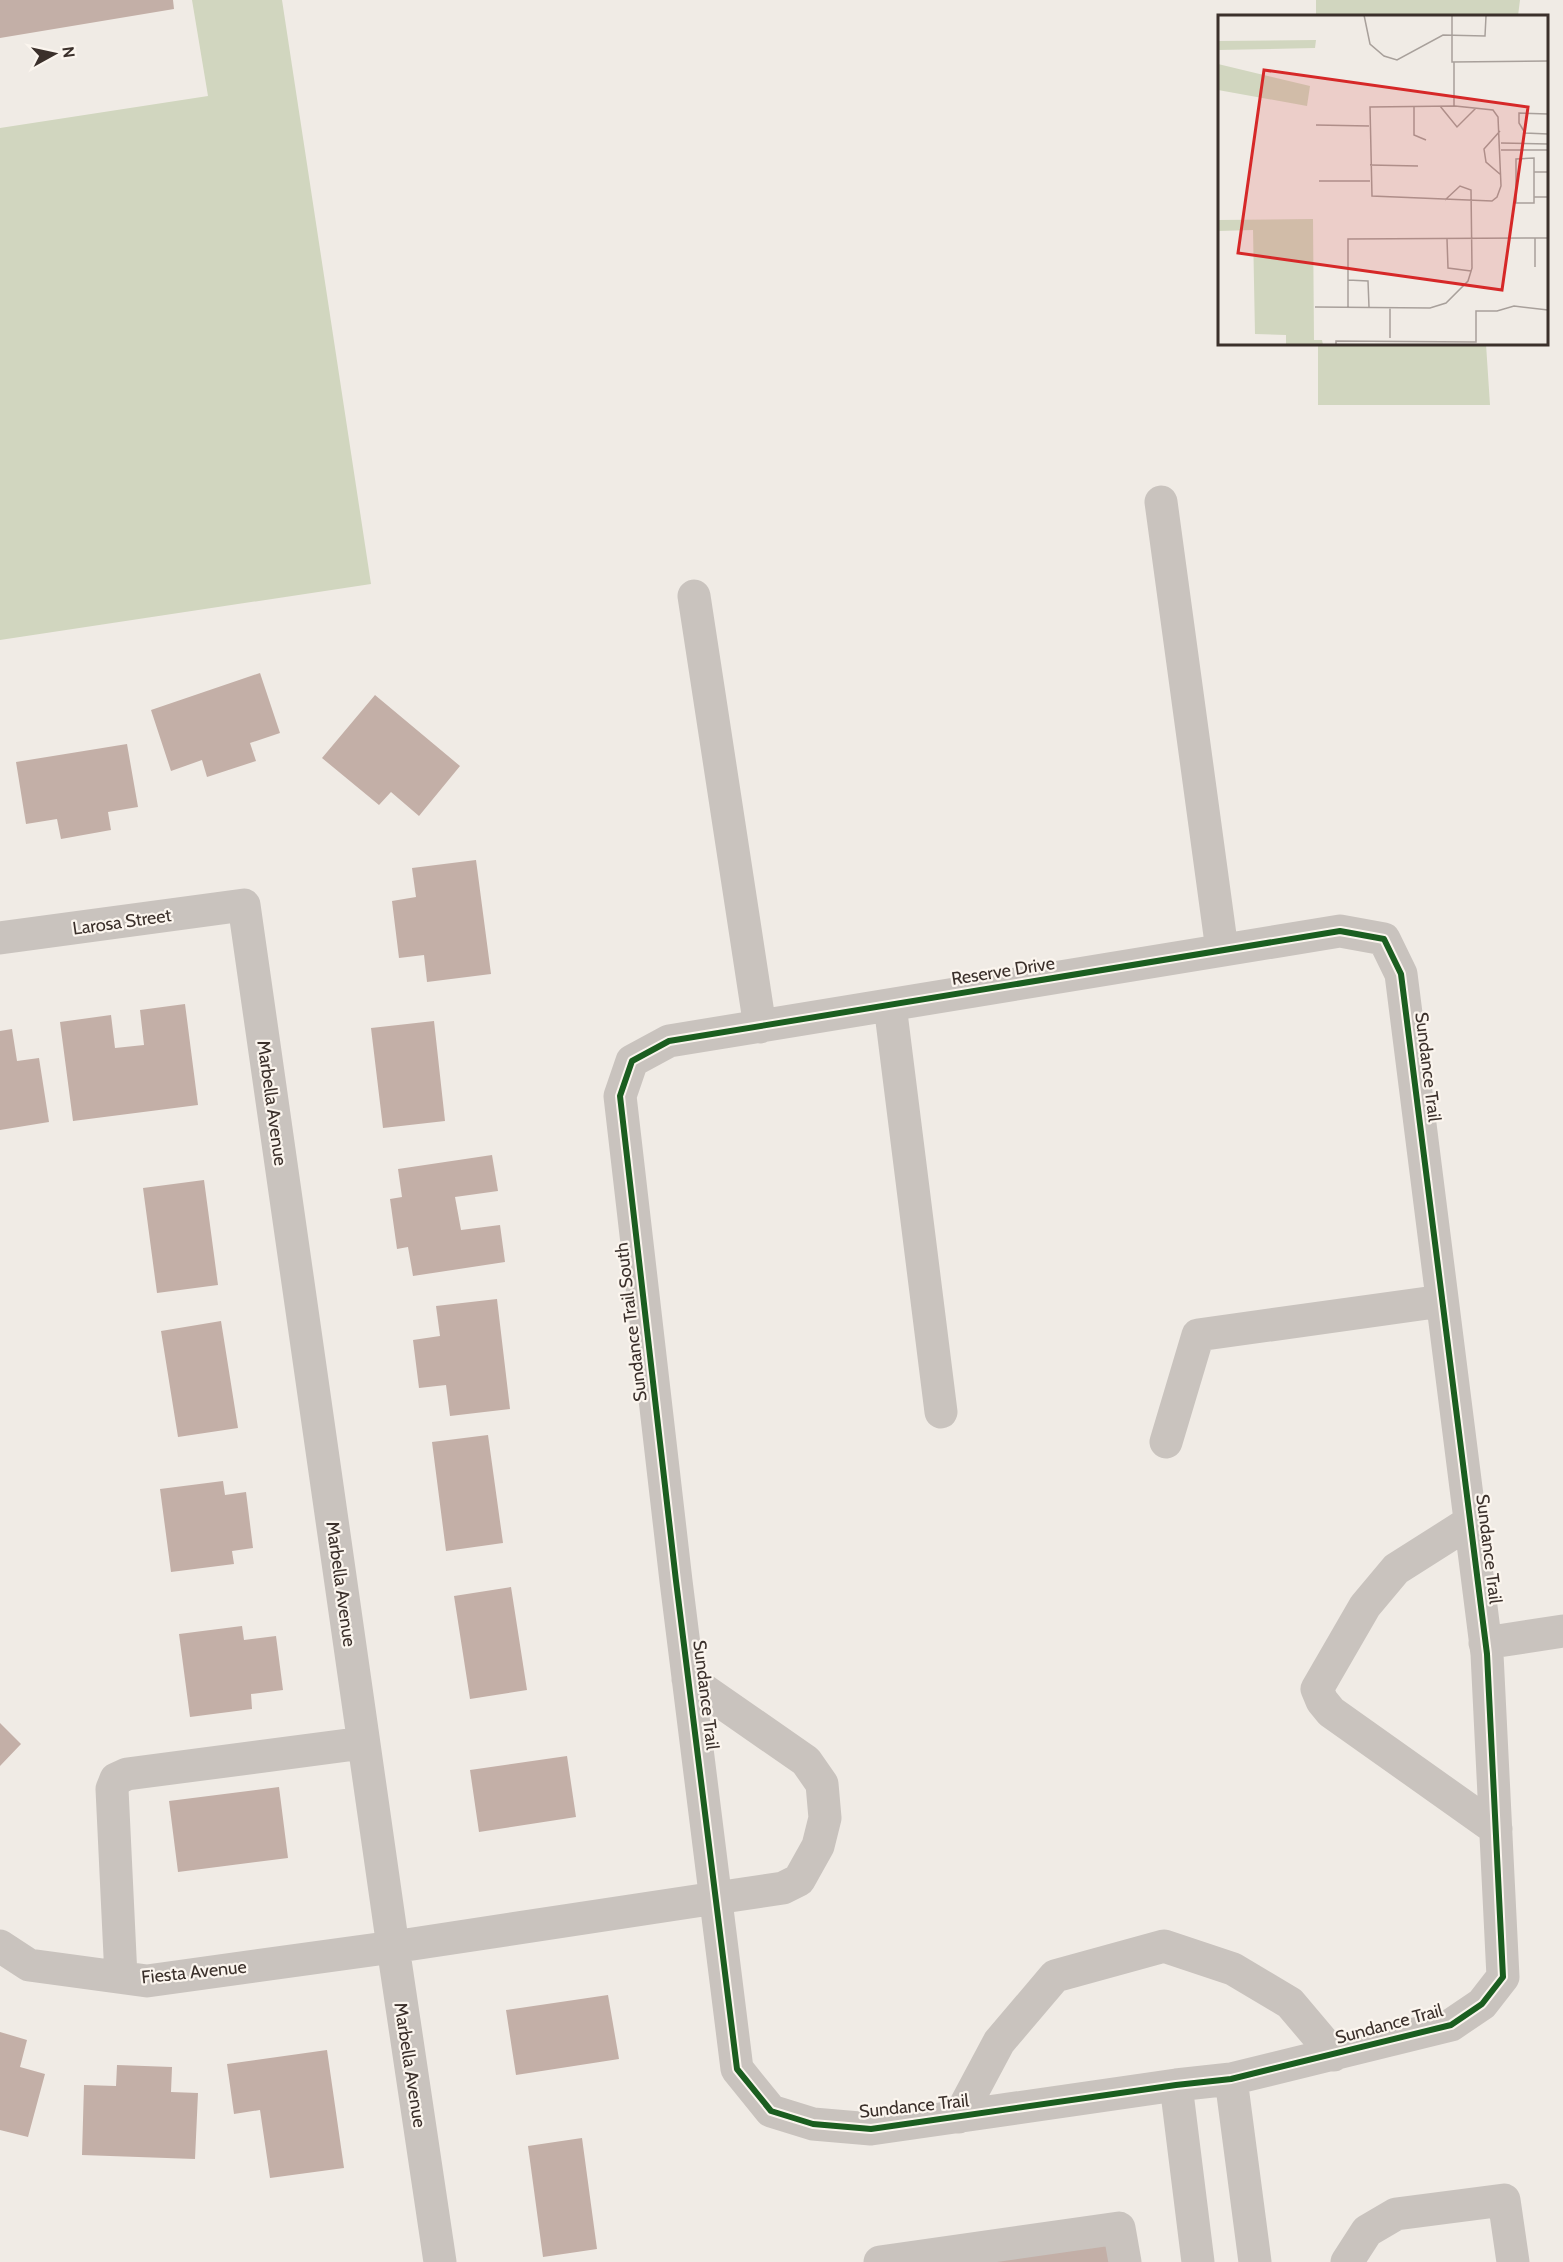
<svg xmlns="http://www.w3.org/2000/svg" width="1563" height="2262" font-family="Cabin,sans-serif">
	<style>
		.green { fill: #d1d6bf }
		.building { fill: #c3afa7 }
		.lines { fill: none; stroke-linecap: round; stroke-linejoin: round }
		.minor { stroke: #c9c3be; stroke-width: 33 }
		.cycleway-casing { stroke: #fbf5ee; stroke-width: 10 }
		.cycleway { stroke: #1b5e20; stroke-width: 6 }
		.labels { text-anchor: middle; stroke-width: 4.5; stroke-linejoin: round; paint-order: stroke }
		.street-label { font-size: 18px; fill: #3b302b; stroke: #fbf5ee }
		.inset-road { fill: none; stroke: #a8a09b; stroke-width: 1.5 }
		.view { fill: #d62828; fill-opacity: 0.15; stroke: #d62828; stroke-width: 3 }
		.inset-edge { fill: none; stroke: #3b302b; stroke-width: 3 }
	</style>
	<rect width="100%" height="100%" fill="#f0ebe5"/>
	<path class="green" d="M192,0H282L371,584L0,640V128L208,96Z
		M1316,0H1520L1518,16H1316Z
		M1318,344H1486L1490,405H1318Z"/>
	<path class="building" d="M0,0H173L174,9L0,38Z
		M260,673L280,733L250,743L256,761L207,777L202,760L171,771L151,710Z
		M375,695L460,766L419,816L391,792L379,805L322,758Z
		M127,744L138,807L108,812L111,830L61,839L57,819L26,824L16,762Z
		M476,860L491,974L427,982L424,955L399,958L392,901L416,897L412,868Z
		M185,1004L198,1105L73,1121L60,1022L111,1015L115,1048L144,1045L140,1010Z
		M434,1021L445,1121L383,1128L371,1028Z
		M12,1029L17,1061L39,1058L49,1122L0,1130V1031Z
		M492,1155L498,1191L455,1197L461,1230L500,1225L505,1262L413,1276L408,1247L397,1249L390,1199L402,1197L398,1169Z
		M204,1180L218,1285L157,1293L143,1188Z
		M497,1299L510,1409L450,1416L446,1385L419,1388L413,1340L440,1336L436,1306Z
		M221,1321L238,1428L178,1437L161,1331Z
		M488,1435L503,1543L446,1551L432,1442Z
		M223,1481L225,1495L246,1492L253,1548L232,1551L234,1564L171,1572L160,1489Z
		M511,1587L527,1690L470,1699L454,1596Z
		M242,1626L244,1640L276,1636L283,1690L251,1694L252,1709L190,1717L179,1634Z
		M0,1723L21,1744L0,1766Z
		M567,1756L576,1817L479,1832L470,1770Z
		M279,1787L288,1858L178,1872L169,1801Z
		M608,1995L619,2059L516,2075L506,2010Z
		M0,2032L27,2040L20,2067L45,2074L28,2137L0,2130Z
		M327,2050L344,2168L270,2178L260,2110L234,2114L227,2064Z
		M117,2065L172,2067L171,2092L198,2093L195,2159L82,2155L84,2085L116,2086Z
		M582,2138L597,2249L543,2257L528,2146Z
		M1107,2241L1110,2262H980Z"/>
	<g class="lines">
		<path class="minor" d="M1161,502L1222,950
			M694,596L760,1027
			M1340,931L1384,939L1401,974L1487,1654L1503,1977L1482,2004L1451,2025L1231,2079L1176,2085L871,2129L813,2124L771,2111L737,2069L676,1581L620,1096L632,1061L669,1041Z
			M0,938L244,905L393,1947L440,2262
			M890,1005L941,1412
			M1166,1442L1198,1335L1442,1301
			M1470,1522L1396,1569L1365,1606L1317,1689L1322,1701L1331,1712L1496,1829
			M1485,1643L1563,1631
			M0,1946L29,1965L147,1981L393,1947L716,1898L783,1888L799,1880L818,1846L825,1818L822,1784L806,1761L688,1679
			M121,1977L112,1789L116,1779L127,1774L363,1743
			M1231,2079L1255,2262
			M1176,2085L1198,2262
			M959,2117L999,2042L1055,1976L1164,1946L1233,1969L1290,2003L1334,2055
			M880,2262L1119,2228L1125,2262
			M1347,2262L1367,2231L1396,2214L1504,2200L1513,2262"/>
		<g class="cycleway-casing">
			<path id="cycleway" d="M1340,931L1384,939L1401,974L1487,1654L1503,1977L1482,2004L1451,2025L1231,2079L1176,2085L871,2129L813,2124L771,2111L737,2069L676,1581L620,1096L632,1061L669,1041Z"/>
		</g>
		<use href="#cycleway" class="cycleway"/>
	</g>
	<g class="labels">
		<g class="street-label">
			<text transform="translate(122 922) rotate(-8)" y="6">Larosa Street</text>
			<text transform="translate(1003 971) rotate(-9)" y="6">Reserve Drive</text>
			<text transform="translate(1428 1067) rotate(83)" y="6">Sundance Trail</text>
			<text transform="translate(272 1103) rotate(82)" y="6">Marbella Avenue</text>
			<text transform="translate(631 1322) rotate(-97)" y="6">Sundance Trail South</text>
			<text transform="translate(1489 1549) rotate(83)" y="6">Sundance Trail</text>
			<text transform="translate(341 1584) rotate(82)" y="6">Marbella Avenue</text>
			<text transform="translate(706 1695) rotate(83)" y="6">Sundance Trail</text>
			<text transform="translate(194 1972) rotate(-6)" y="6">Fiesta Avenue</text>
			<text transform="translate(1389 2024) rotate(-15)" y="6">Sundance Trail</text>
			<text transform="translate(410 2065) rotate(81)" y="6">Marbella Avenue</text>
			<text transform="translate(914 2106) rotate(-6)" y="6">Sundance Trail</text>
		</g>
	</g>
	<g transform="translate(1218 15)">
		<rect width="330" height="330" fill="#f0ebe5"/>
		<path d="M98,25L97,33L0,35V26ZM0,49L92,71L89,91L0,75ZM95,204L96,325H104L105,330H68V320L37,319L35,215L0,216V205Z" fill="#d1d6bf"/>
		<path class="inset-road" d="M146,0L152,29L166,41L179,45L225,20L267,21L268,1M234,0V47L330,46M236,47V91M196,91V120L208,125M222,91L239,112L258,93M237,91L275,95L280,102L283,171L279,182L274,186L154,181L152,92ZM330,99L301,98V108L307,118L330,119M98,110L151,111M282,116L266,134L268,147L283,160M283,128L330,129M283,135H330M152,150L200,151M316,157V143L298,144V188H316V182M330,157H316V182H330M101,166H152M317,223V252M229,224L230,253L253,256M130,265L150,266L151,292M97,292L212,293L228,288L250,266L254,253L253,175L242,171L227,185M130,292V224L330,223M172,323V292M118,330V326L258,327V296H279L296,291L330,295"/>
		<path class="view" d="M46,55L310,92L284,275L20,238Z"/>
		<rect width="330" height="330" class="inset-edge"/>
	</g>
	<g transform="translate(54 54) rotate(82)" stroke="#fbf5ee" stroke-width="4.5" paint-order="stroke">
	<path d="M0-4.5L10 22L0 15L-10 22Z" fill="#3b302b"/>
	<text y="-9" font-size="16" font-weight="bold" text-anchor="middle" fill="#3b302b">N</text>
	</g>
</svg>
